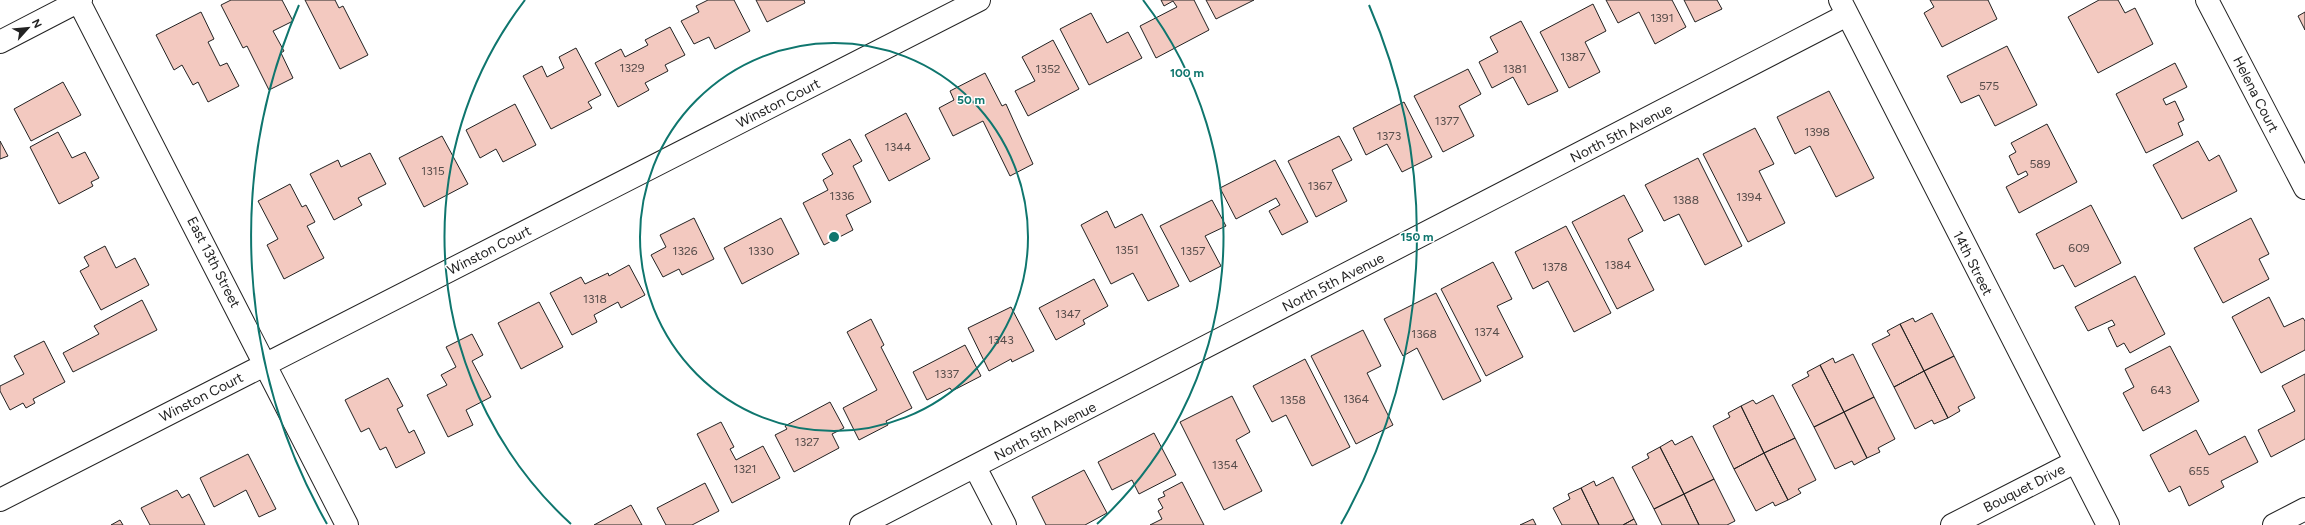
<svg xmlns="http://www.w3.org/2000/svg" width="2305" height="525" font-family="Figtree,sans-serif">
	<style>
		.building { fill: #f3c9c0; stroke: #222 }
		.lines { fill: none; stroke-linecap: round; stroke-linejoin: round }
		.street-casing { stroke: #222; stroke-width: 24 }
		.secondary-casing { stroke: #222; stroke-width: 24 }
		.street { stroke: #fff; stroke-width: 22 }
		.secondary { stroke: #fff; stroke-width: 22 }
		.ring { fill: none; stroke: #0f766e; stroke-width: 2 }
		.labels { text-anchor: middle; stroke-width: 3; stroke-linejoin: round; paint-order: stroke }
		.number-label { font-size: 12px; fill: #564c4a }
		.street-label { font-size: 14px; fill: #222; stroke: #fff }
		.centre { fill: #0f766e; stroke: #fff; stroke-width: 2 }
		.ring-label { font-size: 12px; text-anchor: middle; font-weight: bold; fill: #0f766e; stroke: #fff; stroke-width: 3; stroke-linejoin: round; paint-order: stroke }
	</style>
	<rect width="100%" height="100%" fill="#fff"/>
	<path class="building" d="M231,0H282L293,21L273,31L284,51L281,53L293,78L269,90L247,46L243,48L221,5Z
		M305,0H335L339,8L343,6L368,55L340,69Z
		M708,0H734L750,31L715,49L709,37L694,44L681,21L699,12L696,6Z
		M756,0H804L805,3L767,22Z
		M1161,0H1194L1209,30L1156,58L1140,26L1177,7L1173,1L1164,6Z
		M1206,0H1254L1216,19Z
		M1606,0H1672L1686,27L1655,44L1639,12L1618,23Z
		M1684,0H1717L1722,9L1695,22Z
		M1930,0H1988L1997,19L1942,47L1924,13L1934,7Z
		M2099,0H2118L2125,13L2135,8L2153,44L2098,73L2068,17Z
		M1593,4L1606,31L1585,42L1600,72L1569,88L1540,32Z
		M201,12L214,39L208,42L220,66L227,63L239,86L208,102L198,82L193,85L182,65L174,70L156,35Z
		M2305,12V30L2298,16Z
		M1091,13L1107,43L1128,32L1142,58L1089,85L1060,29Z
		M1521,21L1558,91L1528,105L1513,77L1492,88L1479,62L1498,52L1490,37Z
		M670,27L685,55L665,65L668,71L645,83L649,90L618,107L595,63L621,49L625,57L648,45L645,40Z
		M1053,40L1079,89L1028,116L1015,91L1035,81L1022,57Z
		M2007,46L2037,105L1995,126L1979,95L1961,103L1947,76Z
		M576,48L601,95L588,102L592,108L551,129L523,76L542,66L547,77L564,68L559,57Z
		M2175,63L2187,87L2163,99L2166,105L2175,101L2184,120L2178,123L2183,135L2146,153L2116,94Z
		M1468,69L1481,94L1459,106L1474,136L1443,152L1414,96Z
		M985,73L1002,106L1006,104L1033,164L1010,176L983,121L953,136L939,108L954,100L950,91Z
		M63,82L81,115L31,141L14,109Z
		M1829,91L1874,178L1836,197L1810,146L1795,154L1777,117Z
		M1404,102L1432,157L1402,172L1387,144L1366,155L1353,128Z
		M515,104L536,145L503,162L496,149L480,158L466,130Z
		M906,113L930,159L889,181L865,135Z
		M2047,124L2077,182L2019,213L2006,187L2028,175L2026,171L2018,175L2009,156L2016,152L2011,143Z
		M1755,128L1774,164L1759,171L1785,223L1748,242L1703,154Z
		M58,132L72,158L85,152L99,178L91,182L93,186L59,204L30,147Z
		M442,136L468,184L424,207L399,158Z
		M1339,136L1352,160L1332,170L1347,201L1316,217L1288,161Z
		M850,139L862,161L853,166L871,202L846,215L853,230L824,245L803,203L828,190L823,180L833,174L822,154Z
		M0,141L8,156L0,159Z
		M2198,141L2209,161L2219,155L2237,191L2182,219L2153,165Z
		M370,153L386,184L358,198L362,205L334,220L310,174L338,160L341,167Z
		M1698,158L1742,246L1705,265L1679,214L1664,221L1645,185Z
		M1275,160L1308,222L1282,235L1269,211L1280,205L1276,198L1236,219L1220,188Z
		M290,184L302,207L306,205L315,222L307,226L324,258L284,279L267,245L278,239L258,201Z
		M1624,195L1643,231L1628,239L1654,290L1617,309L1572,222Z
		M1212,200L1226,226L1205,236L1221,266L1190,282L1160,226Z
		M2091,205L2121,263L2075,287L2063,265L2054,269L2036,234Z
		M1107,211L1115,228L1142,214L1179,286L1148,301L1133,273L1111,284L1081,225Z
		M694,218L714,259L682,275L679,269L663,277L651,255L666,247L660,235Z
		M781,218L799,254L742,284L724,248Z
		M2251,218L2269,254L2259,259L2269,279L2223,303L2194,248Z
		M1566,226L1611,313L1574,332L1548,281L1533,289L1515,252Z
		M105,246L116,268L135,258L149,285L101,310L80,271L89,266L84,257Z
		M1493,262L1512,299L1497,306L1523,357L1486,376L1441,289Z
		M629,265L645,295L621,308L618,302L594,315L597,322L572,335L550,293L581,277L585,284L608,273L609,276Z
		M2135,276L2165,334L2130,353L2124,343L2117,347L2108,328L2115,325L2112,320L2088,331L2075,307Z
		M1094,279L1108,306L1083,320L1085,324L1056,340L1039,308Z
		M1436,293L1481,381L1443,400L1417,348L1403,356L1384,319Z
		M2269,297L2284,327L2303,318L2305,321V350L2261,373L2232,317Z
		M142,300L157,330L73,372L63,353L99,334L94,326Z
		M539,302L563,347L521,369L498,323Z
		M1011,307L1034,351L1012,362L1011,359L989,371L968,328Z
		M1932,313L1954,356L1924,371L1900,324L1913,318L1915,322Z
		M871,319L884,345L881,347L912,408L886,421L888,425L859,440L843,408L877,390L847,332Z
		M1900,324L1924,371L1894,387L1872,344L1890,335L1887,331Z
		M1363,330L1381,366L1367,373L1393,425L1356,444L1311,356Z
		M472,334L483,355L472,361L491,397L466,410L473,425L448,437L427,395L447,385L441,375L456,367L446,347Z
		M44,341L65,382L33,399L35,403L26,408L23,403L10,410L0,391V386L24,374L14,356Z
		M965,345L981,376L952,391L950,388L927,400L913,372Z
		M2170,346L2199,401L2143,431L2123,393L2134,387L2125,369Z
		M1853,354L1874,397L1844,412L1820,365L1833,358L1835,363Z
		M1954,356L1975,398L1958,407L1960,411L1948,418L1924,371Z
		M1305,359L1350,447L1312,466L1286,415L1272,422L1253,386Z
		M1820,365L1844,412L1814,427L1792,385L1809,376L1807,372Z
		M1924,371L1948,418L1934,424L1932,420L1915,429L1894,387Z
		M2305,374V439L2271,457L2258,430L2295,411L2282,386Z
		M388,378L403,406L397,409L409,433L414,430L425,453L396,468L386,447L380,450L369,428L361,432L345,400Z
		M1773,395L1795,438L1764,453L1741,406L1753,400L1756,404Z
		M1232,396L1250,432L1236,440L1262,491L1224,510L1180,422Z
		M1874,397L1895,439L1878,448L1880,452L1867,458L1844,412Z
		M830,402L844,428L832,434L839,448L794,472L775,435L787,429L785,426Z
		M1741,406L1764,453L1734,469L1713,426L1730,417L1728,413Z
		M1844,412L1867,458L1854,465L1852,461L1835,469L1814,427Z
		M721,422L734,447L730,449L736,460L763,446L780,478L732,503L697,434Z
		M2196,430L2209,455L2245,436L2258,462L2221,481L2224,487L2189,506L2180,486L2169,492L2150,455Z
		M1154,433L1176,475L1139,494L1132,480L1112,490L1098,462Z
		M1692,436L1714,479L1684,494L1660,447L1672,440L1675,445Z
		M1795,438L1816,480L1798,489L1801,493L1788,500L1764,453Z
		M1660,447L1684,494L1654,509L1632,467L1649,458L1647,454Z
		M1764,453L1788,500L1775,506L1773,502L1756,511L1734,469Z
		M248,454L276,509L259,517L246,490L214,507L200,478Z
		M1084,470L1107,513L1085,525H1046L1032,497Z
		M1613,477L1634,519L1623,525H1599L1581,488L1594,481L1596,486Z
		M1714,479L1735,521L1727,525H1699L1684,494Z
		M1182,482L1204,525H1150L1162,519L1158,511L1163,508L1158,499L1165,496L1163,492Z
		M705,483L719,511L692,525H666L657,508Z
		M1581,488L1599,525H1562L1553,508L1570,499L1568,494Z
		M177,490L182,498L189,494L205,525H150L141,508Z
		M1684,494L1699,525H1662L1654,509Z
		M631,505L642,525H594Z
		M1533,519L1536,525H1520Z
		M1634,519L1637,525H1623Z
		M120,520L123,525H111Z"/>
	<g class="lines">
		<g class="street-casing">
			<path id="street" d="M78,0L347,525
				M2207,0L2305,188
				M0,42L81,0
				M975,467L1005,525
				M0,500L979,0
				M861,525L1847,15
				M1952,525L2075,462
				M2274,525L2305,509"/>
		</g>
		<g class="secondary-casing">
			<path id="secondary" d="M1840,0L2108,525"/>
		</g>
		<use href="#street" class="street"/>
		<use href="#secondary" class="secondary"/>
	</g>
	<g class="ring">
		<circle cx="834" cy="237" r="194"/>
		<path d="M571 524A389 389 0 0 1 525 0M1143 0A389 389 0 0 1 1097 524"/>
		<path d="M327 524A583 583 0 0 1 299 5M1369 5A583 583 0 0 1 1341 524"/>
	</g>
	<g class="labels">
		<g class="number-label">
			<text x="1662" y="22">1391</text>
			<text x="1573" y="61">1387</text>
			<text x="632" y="72">1329</text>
			<text x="1048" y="73">1352</text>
			<text x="1515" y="73">1381</text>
			<text x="1989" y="90">575</text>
			<text x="1447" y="125">1377</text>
			<text x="1817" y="136">1398</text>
			<text x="1389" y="140">1373</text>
			<text x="898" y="151">1344</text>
			<text x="2040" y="168">589</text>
			<text x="433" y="175">1315</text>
			<text x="1320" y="190">1367</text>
			<text x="842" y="200">1336</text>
			<text x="1749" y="201">1394</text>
			<text x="1686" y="204">1388</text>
			<text x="2079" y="252">609</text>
			<text x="1127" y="254">1351</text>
			<text x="685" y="255">1326</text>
			<text x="761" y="255">1330</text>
			<text x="1193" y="255">1357</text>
			<text x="1618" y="269">1384</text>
			<text x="1555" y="271">1378</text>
			<text x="595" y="303">1318</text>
			<text x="1068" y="318">1347</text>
			<text x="1487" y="336">1374</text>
			<text x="1424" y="338">1368</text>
			<text x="1001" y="344">1343</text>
			<text x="947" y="378">1337</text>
			<text x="2161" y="394">643</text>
			<text x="1356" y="403">1364</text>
			<text x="1293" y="404">1358</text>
			<text x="807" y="446">1327</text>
			<text x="1225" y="469">1354</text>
			<text x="745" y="473">1321</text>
			<text x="2199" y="475">655</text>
		</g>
		<g class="street-label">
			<text transform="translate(2256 94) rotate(63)" y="5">Helena Court</text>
			<text transform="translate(778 103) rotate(-27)" y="5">Winston Court</text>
			<text transform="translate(1621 133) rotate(-27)" y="5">North 5th Avenue</text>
			<text transform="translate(489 250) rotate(-27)" y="5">Winston Court</text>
			<text transform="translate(214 262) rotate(63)" y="5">East 13th Street</text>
			<text transform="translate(1973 263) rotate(63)" y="5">14th Street</text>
			<text transform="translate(1333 282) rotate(-27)" y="5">North 5th Avenue</text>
			<text transform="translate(201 397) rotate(-27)" y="5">Winston Court</text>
			<text transform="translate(1045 431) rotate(-27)" y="5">North 5th Avenue</text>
			<text transform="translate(2024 488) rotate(-27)" y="5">Bouquet Drive</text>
		</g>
	</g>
	<circle cx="834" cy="237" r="6" class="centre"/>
	<g class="ring-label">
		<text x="1187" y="77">100 m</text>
		<text x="971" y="104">50 m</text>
		<text x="1417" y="241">150 m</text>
	</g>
	<g transform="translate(28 28) rotate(63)" stroke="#ffffff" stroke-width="3" paint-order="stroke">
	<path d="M0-3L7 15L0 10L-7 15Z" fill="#222222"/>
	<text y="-6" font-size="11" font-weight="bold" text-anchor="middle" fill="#222222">N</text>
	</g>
</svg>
